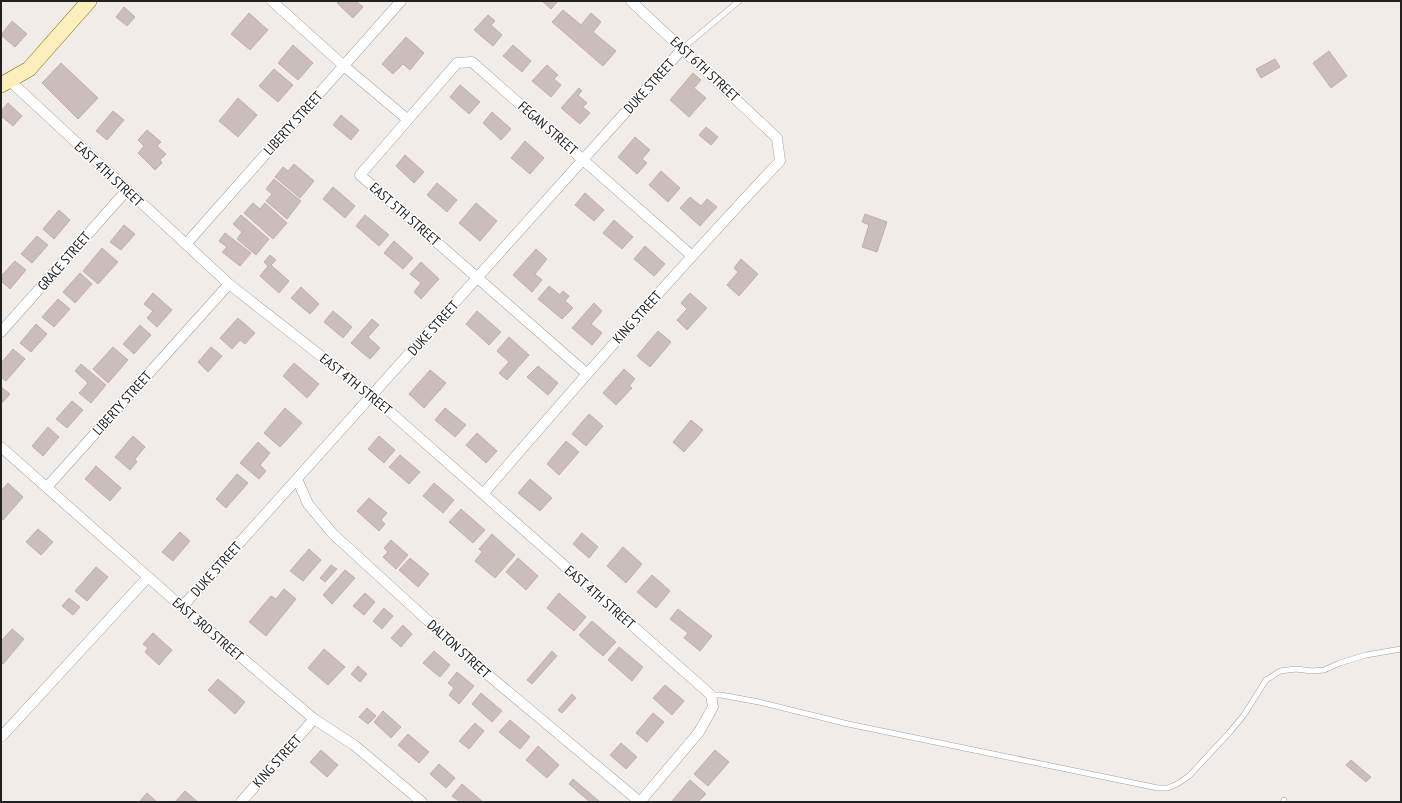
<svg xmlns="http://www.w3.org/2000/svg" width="1402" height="803" font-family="'PT Sans Narrow',sans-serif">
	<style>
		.building { fill: #cabdbb; stroke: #c5aea9 }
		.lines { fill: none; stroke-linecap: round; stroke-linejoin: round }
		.lane-casing { stroke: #a2a2a2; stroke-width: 6 }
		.street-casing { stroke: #a2a2a2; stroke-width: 11 }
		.secondary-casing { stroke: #816e00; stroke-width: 16 }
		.lane { stroke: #fff; stroke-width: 5 }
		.street { stroke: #fff; stroke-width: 10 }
		.secondary { stroke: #fdefbb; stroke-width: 15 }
		.labels { text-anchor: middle; stroke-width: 3; stroke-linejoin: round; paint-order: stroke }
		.street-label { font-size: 14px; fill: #212121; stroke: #fff }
	</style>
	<rect width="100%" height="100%" fill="#f2ece8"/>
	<path class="building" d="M339,1H356L363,7L353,18L337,3Z
		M542,1H558L551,9Z
		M124,7L135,17L127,26L116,17Z
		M563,10L581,25L591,13L601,22L593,32L616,51L603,66L552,22Z
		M249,13L268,30L250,50L231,34Z
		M488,15L495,21L491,25L502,35L493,46L474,30Z
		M12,21L27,34L15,47L1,35Z
		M406,37L424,53L410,70L403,64L393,74L382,64Z
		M293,45L313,63L298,80L278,63Z
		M513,45L531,61L522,72L503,56Z
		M1329,51L1347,76L1331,88L1313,63Z
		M1275,59L1280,67L1261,78L1256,69Z
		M61,63L98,98L78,119L42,83Z
		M547,65L558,75L554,79L561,85L551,97L532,81Z
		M274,69L293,85L278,102L259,86Z
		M693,73L701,80L694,88L706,98L689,117L670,100Z
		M460,85L480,102L469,114L450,97Z
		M579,88L582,91L578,95L587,103L583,107L590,113L580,124L561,108Z
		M238,98L257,115L238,137L219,121Z
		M8,103L22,116L13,126L1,116V111Z
		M113,111L124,120L107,140L96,131Z
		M492,112L511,129L501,140L483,123Z
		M341,115L359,130L351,140L333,125Z
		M706,127L718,137L711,145L699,135Z
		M147,130L161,142L157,146L166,154L160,160L162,163L155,170L138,153L144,146L138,140Z
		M635,137L650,150L642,159L647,163L637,174L618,157Z
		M525,141L544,158L530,174L511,158Z
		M405,155L424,172L414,183L396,166Z
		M294,164L314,181L300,198L275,177L283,167L288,171Z
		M661,171L680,188L668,202L649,185Z
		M274,179L301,201L287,219L266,201L272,194L266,189Z
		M437,183L457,200L447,212L427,195Z
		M333,187L355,206L345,218L323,199Z
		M585,193L604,210L594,221L575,205Z
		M690,197L701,206L707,199L717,207L700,226L680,208Z
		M253,203L260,209L265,203L287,223L273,239L244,213Z
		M476,203L497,221L480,241L459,223Z
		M59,210L70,220L54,239L43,229Z
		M865,214L887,222L877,252L862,247L869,225L862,222Z
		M241,215L269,239L256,255L237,239L242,232L233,224Z
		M365,215L389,235L379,246L356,226Z
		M614,220L633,237L622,249L603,233Z
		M124,225L135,234L121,250L110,242Z
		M225,233L251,253L240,266L222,252L227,247L219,241Z
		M37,236L48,245L32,263L21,254Z
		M394,241L413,258L403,269L384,253Z
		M645,246L665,264L654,276L634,259Z
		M102,248L118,262L98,284L83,271Z
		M536,249L547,259L535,274L542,280L532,292L513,275Z
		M270,255L276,260L271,265L289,281L279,293L260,276L268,266L264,262Z
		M741,259L758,274L739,296L727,285L738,272L734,268Z
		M15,261L26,270L10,289L1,281V276Z
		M421,262L439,279L421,299L414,292L421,283L410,274Z
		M80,273L92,284L75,303L63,292Z
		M549,286L560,295L563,291L569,296L565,301L573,308L562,319L538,299Z
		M301,287L319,304L310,314L291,298Z
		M153,293L172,310L157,327L147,318L153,311L144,304Z
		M690,293L707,308L687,330L677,320L687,309L681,303Z
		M58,299L70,309L54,327L42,317Z
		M594,303L602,311L591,324L602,333L592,345L572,328Z
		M333,311L352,327L343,338L324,322Z
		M477,311L501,332L489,345L466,324Z
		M238,318L255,333L245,344L240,340L232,349L220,338Z
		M372,319L379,325L368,337L380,348L370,359L351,343Z
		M36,324L47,334L31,352L20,343Z
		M140,325L151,335L134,354L123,344Z
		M658,331L671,342L650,367L637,356Z
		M509,337L529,355L507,380L499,373L509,362L497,351Z
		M113,347L128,360L108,383L93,369Z
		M211,347L222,356L208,372L198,362Z
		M13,349L25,359L6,381L1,377V363Z
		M294,363L319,384L307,398L283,376Z
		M81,364L106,385L91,403L79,393L88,383L75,371Z
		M538,366L558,383L548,395L527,377Z
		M624,369L635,379L629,386L632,388L616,405L603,393Z
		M430,370L446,383L424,408L409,394Z
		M1,387L10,394L1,404Z
		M72,401L83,410L67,428L56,419Z
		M285,408L302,423L280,447L264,433Z
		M445,408L466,425L455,437L435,420Z
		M589,414L603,426L586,446L572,434Z
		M691,420L703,430L684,452L673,442Z
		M48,427L59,437L43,456L32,446Z
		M477,433L497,451L486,463L466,445Z
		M133,436L145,447L135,459L137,462L130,470L115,457Z
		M379,436L395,450L384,463L368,449Z
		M566,441L579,452L559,475L547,464Z
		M258,442L270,453L260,465L266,471L259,479L240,463Z
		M400,455L420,472L409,484L389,467Z
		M96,466L121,488L110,501L85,479Z
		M237,474L248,483L226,508L216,499Z
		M530,479L552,498L540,511L518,493Z
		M8,483L23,497L3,520L1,517V499L2,497L1,491Z
		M434,483L454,500L443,513L423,496Z
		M369,498L387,513L381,520L385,524L379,531L357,511Z
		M461,509L485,530L473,543L449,522Z
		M38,529L53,542L41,555L26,542Z
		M180,532L190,541L173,561L162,552Z
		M582,533L598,547L589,558L573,544Z
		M492,534L515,555L495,578L475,561L482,552L479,549Z
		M391,540L408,555L396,569L383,557L388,552L384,548Z
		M623,547L642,564L626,583L607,566Z
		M309,549L321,560L303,581L290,571Z
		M410,558L429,574L418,587L399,570Z
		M518,558L538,576L526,590L506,572Z
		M331,565L337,569L325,582L320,578Z
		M96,567L108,577L87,601L75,591Z
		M345,570L355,578L332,604L323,595Z
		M652,575L670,591L656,608L637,592Z
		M284,589L296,599L266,636L249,622L271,596L276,599Z
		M365,593L375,602L364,615L353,606Z
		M559,593L586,617L574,631L547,608Z
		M69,598L80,607L73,615L62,606Z
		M384,608L393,616L382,629L373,621Z
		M678,609L712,636L700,651L684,638L688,633L670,619Z
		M592,621L616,642L603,656L579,635Z
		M403,625L412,634L401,647L391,638Z
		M12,629L24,639L3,664L1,662V641Z
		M153,633L172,650L159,665L145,652L148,648L143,644Z
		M619,647L643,667L632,681L608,660Z
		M324,649L345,667L328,685L308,668Z
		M434,651L450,665L440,677L423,663Z
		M552,651L557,656L532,684L527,680Z
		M358,666L367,674L360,682L351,674Z
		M457,672L474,686L459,704L449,695L454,688L448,683Z
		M218,679L245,702L235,714L208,690Z
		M665,685L684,701L672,715L653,698Z
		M481,693L502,711L492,722L472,704Z
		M572,694L576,698L562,713L558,710Z
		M367,708L376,716L368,724L359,717Z
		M383,711L401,727L391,738L374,722Z
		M653,713L664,722L647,742L636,733Z
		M510,720L530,737L520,749L499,732Z
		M475,723L484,731L469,749L459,741Z
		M408,734L429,752L419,763L398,745Z
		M621,743L637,757L626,769L610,755Z
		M538,746L559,765L547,778L526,760Z
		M321,750L338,765L327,777L310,762Z
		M715,750L729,762L708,786L694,774Z
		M1351,760L1371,777L1366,782L1346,765Z
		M439,764L455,778L446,788L430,774Z
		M573,779L600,802H590L569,784Z
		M690,780L706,794L698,802H671Z
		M462,784L483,802H460L452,796Z
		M185,791L198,802H175Z
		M147,793L157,802H139Z"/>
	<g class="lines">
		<g class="lane-casing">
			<path id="lane" d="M683,48L739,1
				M711,695H721L759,702L848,724L1158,788H1168L1177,784L1189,776L1229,733L1244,715L1266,680L1280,671L1296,669L1312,671L1324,670L1340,663L1366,655L1401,649
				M1283,802L1284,800"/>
		</g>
		<g class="street-casing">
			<path id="street" d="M272,1L344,66L407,119
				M9,80L229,284L372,396L711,695L713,707L699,732L640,802
				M186,244L401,1
				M1,332L127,190
				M586,373L360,175L457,63L472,62L691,255
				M1,447L182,607L314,719L354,745L422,802
				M297,479L308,504L333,534L481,669L640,802
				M47,487L229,284
				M483,494C580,381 678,269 780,161L777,138L631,1
				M182,607L683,48
				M1,737L148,577
				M241,802L314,719"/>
		</g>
		<g class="secondary-casing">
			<path id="secondary" d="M1,85L29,69L89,1"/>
		</g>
		<use href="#lane" class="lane"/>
		<use href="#street" class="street"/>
		<use href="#secondary" class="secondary"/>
	</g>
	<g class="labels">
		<g class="street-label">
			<text transform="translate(705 69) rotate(43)" y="5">EAST 6TH STREET</text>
			<text transform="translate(649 86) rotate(-48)" y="5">DUKE STREET</text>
			<text transform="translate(293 123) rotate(-48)" y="5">LIBERTY STREET</text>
			<text transform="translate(548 128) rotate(41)" y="5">FEGAN STREET</text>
			<text transform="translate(109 174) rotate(43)" y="5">EAST 4TH STREET</text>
			<text transform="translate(405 214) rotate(41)" y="5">EAST 5TH STREET</text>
			<text transform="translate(64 261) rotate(-49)" y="5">GRACE STREET</text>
			<text transform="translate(637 317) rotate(-48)" y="5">KING STREET</text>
			<text transform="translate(433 328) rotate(-48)" y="5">DUKE STREET</text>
			<text transform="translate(356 384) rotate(39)" y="5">EAST 4TH STREET</text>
			<text transform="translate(122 403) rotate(-48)" y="5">LIBERTY STREET</text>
			<text transform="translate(216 569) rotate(-48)" y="5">DUKE STREET</text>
			<text transform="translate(600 597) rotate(41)" y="5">EAST 4TH STREET</text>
			<text transform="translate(208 629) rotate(41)" y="5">EAST 3RD STREET</text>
			<text transform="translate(459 649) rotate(42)" y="5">DALTON STREET</text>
			<text transform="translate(277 761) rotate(-48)" y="5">KING STREET</text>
		</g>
	</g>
	<rect width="1402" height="803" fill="none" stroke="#212121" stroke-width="4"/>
</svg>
